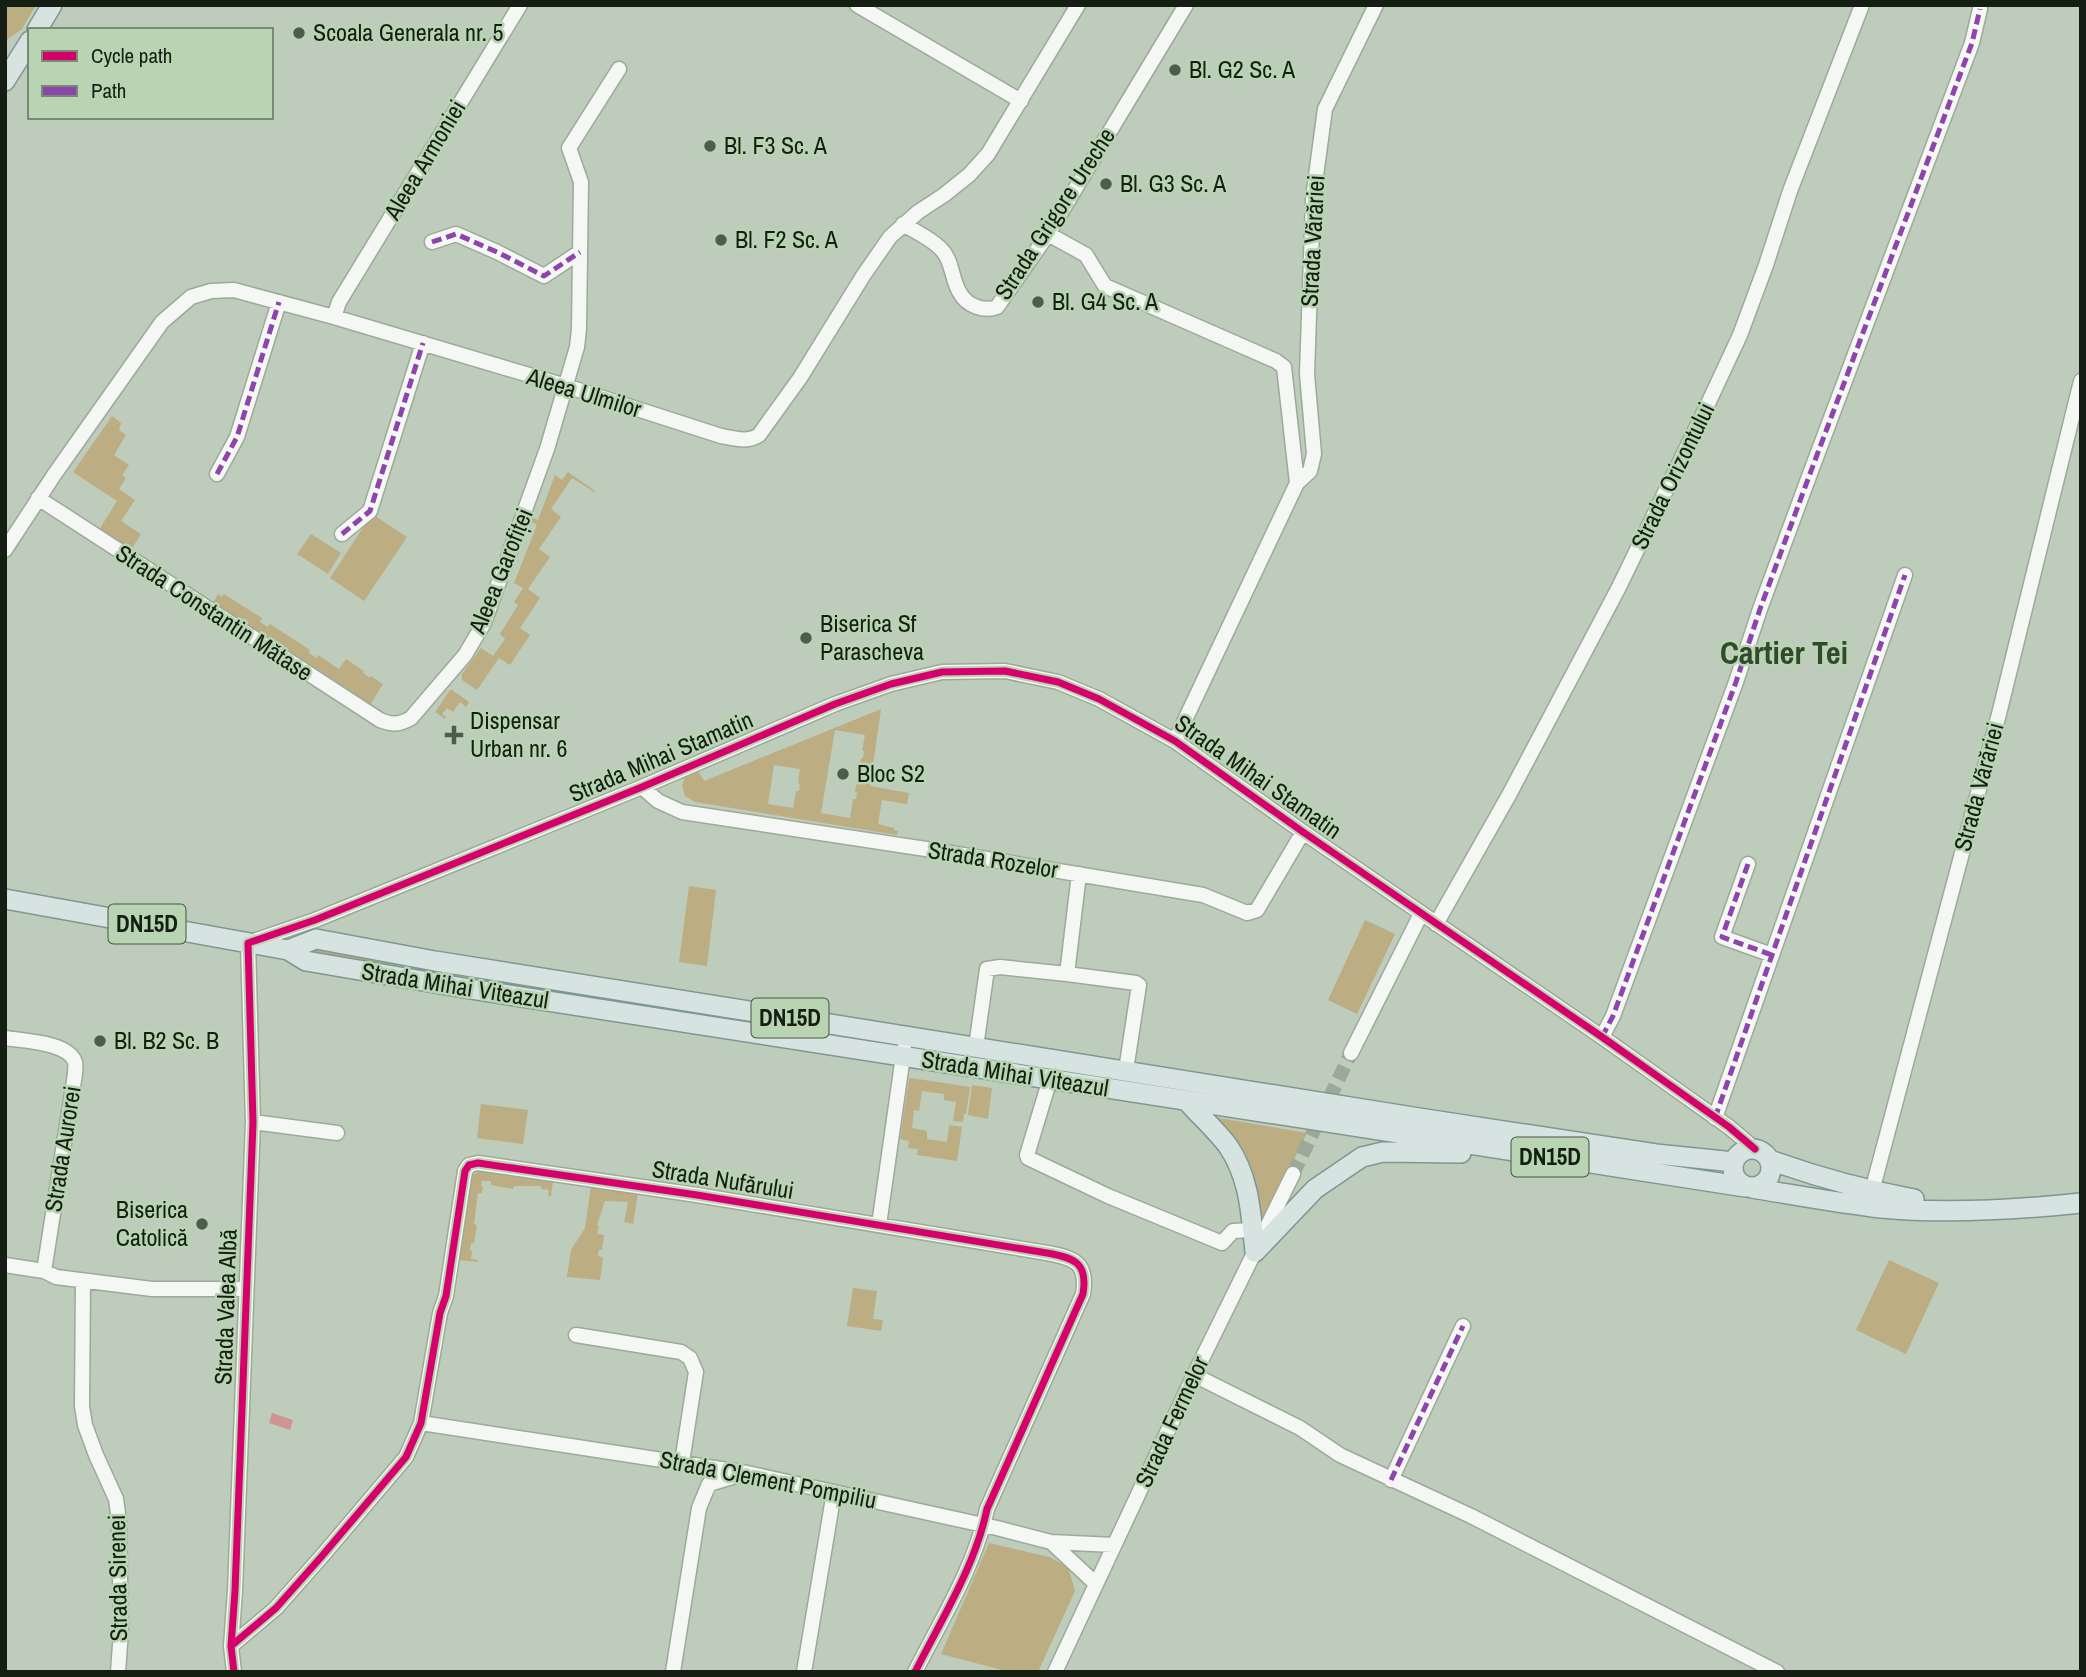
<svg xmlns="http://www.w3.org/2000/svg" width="2086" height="1677" font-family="'Archivo Narrow',sans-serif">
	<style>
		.green { fill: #bcad82; fill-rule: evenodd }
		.water { fill: #d09591 }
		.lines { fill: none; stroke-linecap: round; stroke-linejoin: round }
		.minor-tunnel { stroke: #9ca999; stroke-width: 14; stroke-dasharray: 14 7; stroke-linecap: butt }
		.minor-casing { stroke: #9da99a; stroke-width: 17 }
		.major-casing { stroke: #7e9790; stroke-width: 22 }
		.minor { stroke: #f5f7f5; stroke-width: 14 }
		.major { stroke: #d7e3e0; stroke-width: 19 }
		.quiet { stroke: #8e44ad; stroke-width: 5; stroke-dasharray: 10 5; stroke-linecap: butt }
		.cycleway-casing { stroke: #b9d4b3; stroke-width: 11 }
		.cycleway { stroke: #d6006c; stroke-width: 7 }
		.poi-dot { fill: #505b4d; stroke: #b9d4b3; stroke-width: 2.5 }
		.labels { text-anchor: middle; stroke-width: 5; stroke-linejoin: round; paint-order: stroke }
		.shield { fill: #b9d4b3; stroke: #465542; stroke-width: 2 }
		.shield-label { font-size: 23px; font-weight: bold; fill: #151e12 }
		.poi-label { font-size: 24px; fill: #151e12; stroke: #b9d4b3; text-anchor: start }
		.street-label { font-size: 24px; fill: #151e12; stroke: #b9d4b3 }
		.district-label { font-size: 32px; font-weight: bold; fill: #33492e; stroke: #b9d4b3 }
	</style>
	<rect width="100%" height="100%" fill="#beccbb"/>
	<path class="green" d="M5,5H36L22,29L5,41Z
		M112,416L121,423L119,430L126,435L114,455L129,465L122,475L126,478L119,489L135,500L121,521L141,534L131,550L99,530L117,501L73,472Z
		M568,472L595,491L594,492L572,478L551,509L561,517L539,549L550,557L528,589L540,598L520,628L530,635L510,665L499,658L477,690L462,680V674L481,648L493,656L505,639L500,634L518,605L514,602L523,588L514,583L537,525L529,520L530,517L538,520L555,475L562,480Z
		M372,514L407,537L364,601L330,578Z
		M311,534L341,553L328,574L297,554Z
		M218,594L222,597L224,594L262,618L260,622L268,627L270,624L310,650L309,653L316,658L318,655L339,669L346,659L364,671L363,673L370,678L371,676L383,684L370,705L212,604Z
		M450,690H452L469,702L466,707L460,702L453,712L447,708L442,714L446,717L445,719L435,712Z
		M881,709L870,786L909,793L907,804L882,800L878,824L894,828V830L898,831L897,835L695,802L685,796L682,786L685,777L699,772L704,781ZM835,730L865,735L862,751H864L863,758H861L855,792L857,793L856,799H853L850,818L821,813ZM774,765L800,769L798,783L800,784L799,791H796L793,808L768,804Z
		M689,886L716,890L707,966L679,962Z
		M1365,920L1395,934L1357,1014L1328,1000Z
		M303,948L402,964L384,967L302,954Z
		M485,976L628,999L627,1005L485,982L483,979Z
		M638,1000L881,1038L880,1044L637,1006Z
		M911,1078L970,1087L966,1114H964L963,1122L953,1121L956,1102L944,1100V1094L922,1091L919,1111L914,1110L912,1128L927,1131V1139L947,1142L949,1125L962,1127L957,1161L917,1155L918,1149L908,1148L909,1141L900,1139L909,1079Z
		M972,1085L992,1088L988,1119L968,1115Z
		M481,1104L528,1110L523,1144L477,1138Z
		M1213,1117L1307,1133L1265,1219H1262L1258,1217Z
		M479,1171L553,1181L551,1196H548L549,1190L541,1189V1186H514L513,1189L491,1185V1181H482L481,1186H483L482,1193H478L474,1224L477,1225L474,1243H471L470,1250L472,1251L471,1259L478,1260V1262L458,1260L470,1177Z
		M591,1186L638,1193L633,1224L624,1222L628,1202L605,1201L597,1225L599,1226L597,1234L604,1235L602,1250H599L598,1256L603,1258L600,1280L567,1277L571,1250L585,1228Z
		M1889,1260L1939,1283L1906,1354L1856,1330Z
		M853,1288L877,1291L873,1319L883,1320L881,1331L847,1326Z
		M989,1543L1049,1557L1068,1567L1075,1591L1038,1672H1010L941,1654Z"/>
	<path class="water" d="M272,1413L293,1420L290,1430L269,1423Z"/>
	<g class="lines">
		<path class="minor-tunnel" d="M1293,1174L1351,1053"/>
		<g class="minor-casing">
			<path id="minor" d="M857,5L1021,101
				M903,224C916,232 930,238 940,248C953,260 951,279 960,293C967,306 984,312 997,307L1048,234L1186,5
				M1048,234L1086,255L1105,286L1276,361L1284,367L1297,483L1175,741
				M432,242L456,234L497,252L544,276L580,252
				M334,317L339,302L520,5
				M217,474L237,437L279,302
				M1297,483L1310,471L1314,454L1307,374L1313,198L1325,109L1376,5
				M38,498L380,720C392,725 399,725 411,718L465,655L484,623L547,449L577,347L579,329L581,182L569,148L619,69
				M342,534L370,511L423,343
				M5,550L54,475L162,322L191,297L211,291L234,290L334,317L566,386L721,436C734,438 747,443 759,435L800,378L863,276L890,237L918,212L944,195L969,175L988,154L1078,5
				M642,787L658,801L682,812L939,851L1203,895L1247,913L1257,910L1303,832
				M1748,864L1722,937L1772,955
				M1436,924L1509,795L1618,589L1706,408L1740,335L1766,265L1790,191L1862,5
				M1067,974L1136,983L1139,985L1126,1070
				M1602,1037L1613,1016L1736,682L1760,609L1811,471L1972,43L1980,9
				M5,1038C23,1041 68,1042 75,1062C76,1066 75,1070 75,1074L44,1271
				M976,1047L987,969L1000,967L1067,974L1079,874
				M1351,1053L1421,914
				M1050,1079L1027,1155L1028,1158L1108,1196L1222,1243L1233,1231L1253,1230
				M1715,1118L1905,575
				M253,1122L337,1133
				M1872,1191L1999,714L2081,381
				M879,1225L904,1049
				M5,1265L44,1271L56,1277L152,1289H245
				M83,1281L82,1406L85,1425L96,1455L116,1499L119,1521L121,1631L118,1672
				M576,1335L681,1352L690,1358L696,1372L682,1462
				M1194,1375L1300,1428L1340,1455L1471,1516L1777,1672
				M421,1423L747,1473L997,1528L1051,1542L1096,1584
				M1391,1480L1463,1326
				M1051,1542L1114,1545
				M231,1646L276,1608L322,1556L406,1457L421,1423L440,1313L446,1296L465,1171L469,1165L478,1163L697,1195L1047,1253C1075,1258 1088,1263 1083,1294L987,1509C975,1567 941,1620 915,1672
				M234,1672L231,1646L235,1591L253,1122L248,943L315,920L463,860L642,787L835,704L891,684L942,672L1005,671L1058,682L1099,699L1175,741L1303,832L1602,1037L1729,1127L1755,1149
				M673,1672L699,1508L709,1484L742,1474
				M804,1672L834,1492
				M1055,1672L1194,1375L1293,1174"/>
		</g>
		<g class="major-casing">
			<path id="major" d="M37,30L52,5
				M5,81L30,41
				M5,899L288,950L306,961L470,989L1745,1187
				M288,950L316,939L435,961L1419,1118L1656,1154L1734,1162
				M1187,1101C1200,1116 1216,1130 1228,1146C1250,1178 1251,1215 1255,1252
				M1733 1168a19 19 0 1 1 38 0a19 19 0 1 1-38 0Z
				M1770,1160C1817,1177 1865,1190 1914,1199
				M1752,1188C1795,1195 1838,1203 1881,1208C1947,1214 2015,1210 2081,1203
				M1255,1252L1315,1189L1362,1157L1383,1152L1461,1153"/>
		</g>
		<use href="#minor" class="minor"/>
		<use href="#major" class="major"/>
		<path class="quiet" d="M432,242L456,234L497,252L544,276L580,252
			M217,474L237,437L279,302
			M342,534L370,511L423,343
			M1748,864L1722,937L1772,955
			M1602,1037L1613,1016L1736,682L1760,609L1811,471L1972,43L1980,9
			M1715,1118L1905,575
			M1391,1480L1463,1326"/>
		<g class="cycleway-casing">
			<path id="cycleway" d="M231,1646L276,1608L322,1556L406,1457L421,1423L440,1313L446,1296L465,1171L469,1165L478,1163L697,1195L1047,1253C1075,1258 1088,1263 1083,1294L987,1509C975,1567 941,1620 915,1672
				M234,1672L231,1646L235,1591L253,1122L248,943L315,920L463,860L642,787L835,704L891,684L942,672L1005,671L1058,682L1099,699L1175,741L1303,832L1602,1037L1729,1127L1755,1149"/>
		</g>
		<use href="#cycleway" class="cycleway"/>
	</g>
	<g class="poi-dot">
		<circle cx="299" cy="33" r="7"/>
		<circle cx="1175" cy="70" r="7"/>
		<circle cx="710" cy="146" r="7"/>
		<circle cx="1106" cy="184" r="7"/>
		<circle cx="721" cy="240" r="7"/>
		<circle cx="1038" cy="302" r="7"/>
		<circle cx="806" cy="638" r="7"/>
		<path d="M450.5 724.5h7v7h7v7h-7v7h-7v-7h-7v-7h7z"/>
		<circle cx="843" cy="774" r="7"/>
		<circle cx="100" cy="1041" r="7"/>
		<circle cx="202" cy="1224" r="7"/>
	</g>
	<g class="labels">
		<g class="shield">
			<rect x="108.5" y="904.5" width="77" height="39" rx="5"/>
			<rect x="751.5" y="998.5" width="77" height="39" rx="5"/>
			<rect x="1511.5" y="1137.5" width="77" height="39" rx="5"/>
		</g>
		<g class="shield-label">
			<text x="147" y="932">DN15D</text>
			<text x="790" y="1026">DN15D</text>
			<text x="1550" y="1165">DN15D</text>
		</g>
		<g class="poi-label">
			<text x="313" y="41">Scoala Generala nr. 5</text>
			<text x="1189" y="78">Bl. G2 Sc. A</text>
			<text x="724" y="154">Bl. F3 Sc. A</text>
			<text x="1120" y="192">Bl. G3 Sc. A</text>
			<text x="735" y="248">Bl. F2 Sc. A</text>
			<text x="1052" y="310">Bl. G4 Sc. A</text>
			<text x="820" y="632">Biserica Sf<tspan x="820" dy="28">Parascheva</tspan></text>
			<text x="470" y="729">Dispensar<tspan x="470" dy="28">Urban nr. 6</tspan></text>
			<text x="857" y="782">Bloc S2</text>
			<text x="114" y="1049">Bl. B2 Sc. B</text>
			<text x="188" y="1218" text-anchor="end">Biserica<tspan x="188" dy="28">Catolică</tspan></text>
		</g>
		<g class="street-label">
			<text transform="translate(425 160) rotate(-59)" y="8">Aleea Armoniei</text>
			<text transform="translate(1055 214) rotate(-57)" y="8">Strada Grigore Ureche</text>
			<text transform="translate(1313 241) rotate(-87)" y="8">Strada Vărăriei</text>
			<text transform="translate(584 393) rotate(17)" y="8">Aleea Ulmilor</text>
			<text transform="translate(1673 476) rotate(-64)" y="8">Strada Orizontului</text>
			<text transform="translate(501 571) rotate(-68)" y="8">Aleea Garofiței</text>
			<text transform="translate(214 613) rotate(33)" y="8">Strada Constantin Mătase</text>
			<text transform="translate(661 757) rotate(-23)" y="8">Strada Mihai Stamatin</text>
			<text transform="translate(1258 777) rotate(35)" y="8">Strada Mihai Stamatin</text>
			<text transform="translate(1979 787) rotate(-75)" y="8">Strada Vărăriei</text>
			<text transform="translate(993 860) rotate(9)" y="8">Strada Rozelor</text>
			<text transform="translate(455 986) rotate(9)" y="8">Strada Mihai Viteazul</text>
			<text transform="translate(1015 1074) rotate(9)" y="8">Strada Mihai Viteazul</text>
			<text transform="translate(63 1149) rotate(-81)" y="8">Strada Aurorei</text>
			<text transform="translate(723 1180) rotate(9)" y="8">Strada Nufărului</text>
			<text transform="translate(226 1307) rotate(-88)" y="8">Strada Valea Albă</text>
			<text transform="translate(1172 1422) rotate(-65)" y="8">Strada Fermelor</text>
			<text transform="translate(768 1480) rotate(11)" y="8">Strada Clement Pompiliu</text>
			<text transform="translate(118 1578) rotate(-91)" y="8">Strada Sirenei</text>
		</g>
		<g class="district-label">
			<text x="1784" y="664">Cartier Tei</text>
		</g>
	</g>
	<rect width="2086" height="1677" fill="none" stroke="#151e12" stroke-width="14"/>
	<rect x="28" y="28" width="245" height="91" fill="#b9d4b3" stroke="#778b73" stroke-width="2"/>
	<rect x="42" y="51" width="35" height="10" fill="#d6006c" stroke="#778b73" stroke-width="2"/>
	<text x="91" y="63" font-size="21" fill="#151e12">Cycle path</text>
	<rect x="42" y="86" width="35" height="10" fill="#8e44ad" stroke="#778b73" stroke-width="2"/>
	<text x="91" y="98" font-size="21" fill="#151e12">Path</text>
</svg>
